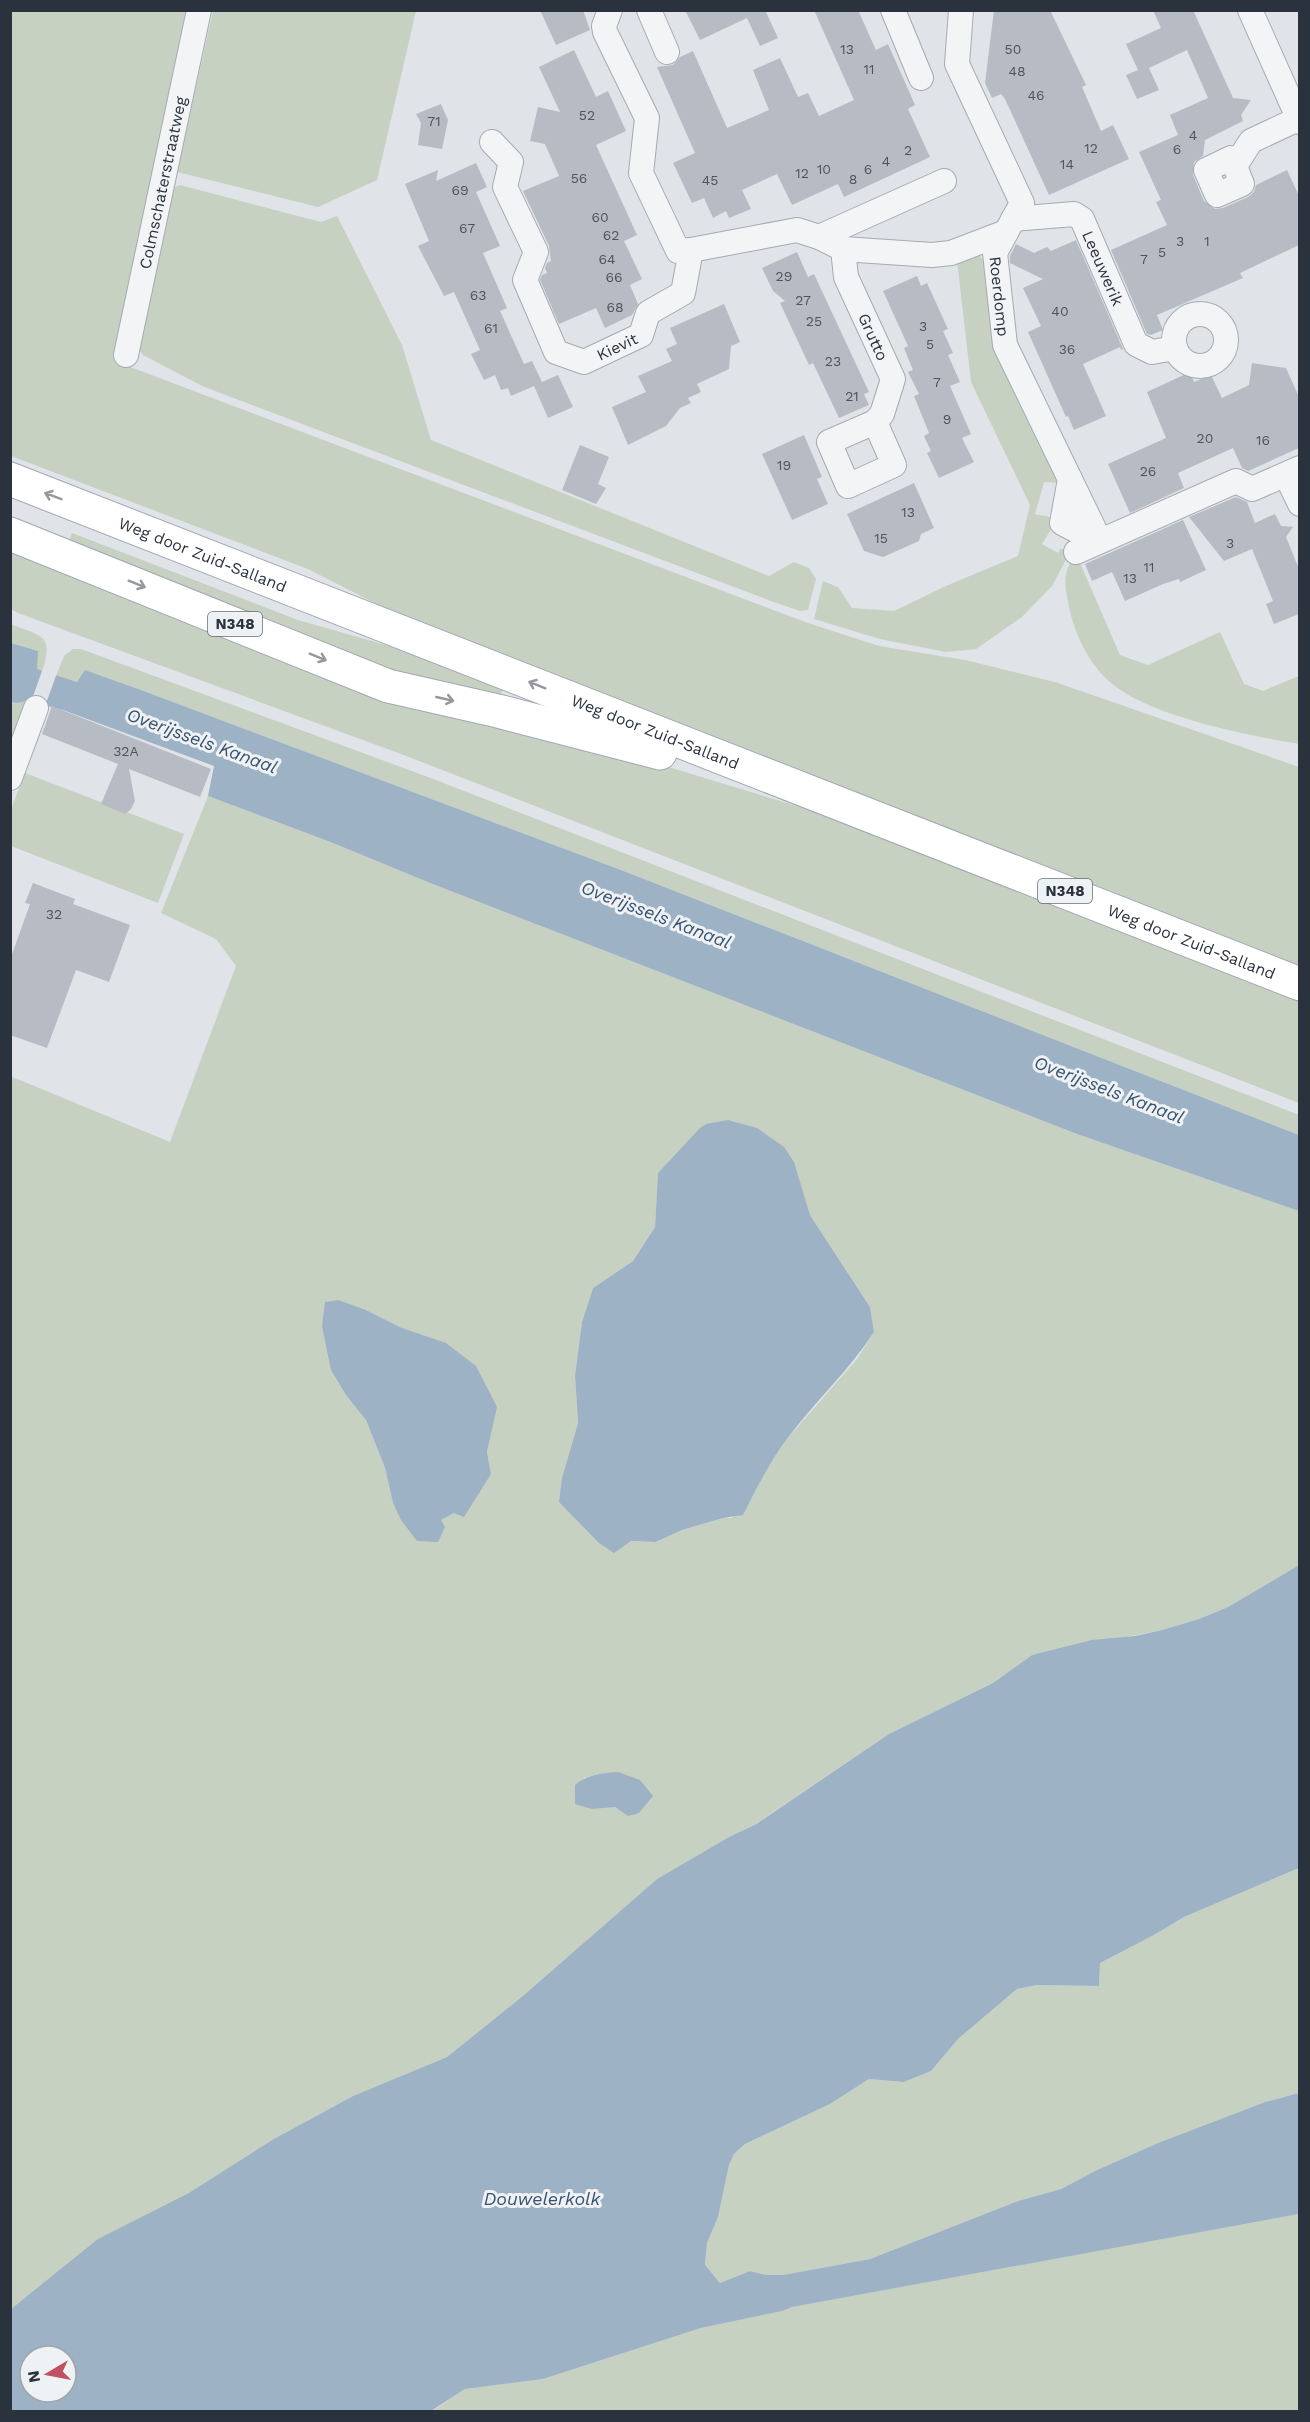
<svg xmlns="http://www.w3.org/2000/svg" width="1310" height="2422" font-family="'Work Sans',sans-serif">
	<style>
		.green { fill: #c6d1c2; fill-rule: evenodd }
		.water { fill: #9eb2c5; fill-rule: evenodd }
		.pier { fill: #e0e3e8 }
		.building { fill: #b7bcc4 }
		.lines { fill: none; stroke-linecap: round; stroke-linejoin: round }
		.street-casing { stroke: #a6aab2; stroke-width: 26 }
		.primary-casing { stroke: #a0a8b2; stroke-width: 35 }
		.street { stroke: #f2f4f6; stroke-width: 24 }
		.primary { stroke: #fff; stroke-width: 33 }
		.oneway { stroke: #94989e }
		.labels { text-anchor: middle; stroke-width: 6; stroke-linejoin: round; paint-order: stroke }
		.number-label { font-size: 14px; fill: #4d5460 }
		.shield { fill: #eff2f5; stroke: #656c75; stroke-width: 1.5 }
		.shield-label { font-size: 15px; font-weight: bold; fill: #2a323e }
		.street-label { font-size: 16px; fill: #2a323e; stroke: #eff2f5 }
		.water-label { font-size: 18px; font-style: italic; fill: #37516e; stroke: #eff2f5 }
	</style>
	<rect width="100%" height="100%" fill="#e0e3e8"/>
	<path class="green" d="M10,11H192L117,362L808,623L879,646L965,660L1055,682L1299,767V968L404,618L308,569L11,456Z
		M213,11H416L377,180L318,207L177,172Z
		M180,185L321,222L337,216L402,345L431,440L769,576L794,562L809,568L816,579L808,610L800,611L771,601L202,386L143,355L135,345L170,189Z
		M978,254L987,265L1062,483L1044,482L1035,514L1055,518L1052,528L1042,544L1058,553L1061,548L1069,554L1052,586L1022,617L976,649L946,652L880,639L814,619L823,581L838,587L852,608L894,611L948,585L1018,556L1030,505L971,382L957,260Z
		M72,533L298,620L396,648L503,688L498,704L398,675L67,546Z
		M10,552L662,765L820,813L1299,1000V1103L401,754L18,613L11,609Z
		M1077,556L1120,655L1148,665L1220,632L1244,684L1263,691L1299,676V744C1247,735 1150,717 1110,682C1088,663 1075,634 1069,607C1065,589 1061,568 1077,556Z
		M10,624C40,636 55,634 42,671L36,669L38,651L11,643Z
		M73,649H81L428,777L1299,1115V1135L621,870L141,690L85,670L78,682L56,676L64,656Z
		M27,701L30,702L11,750V702L17,703Z
		M25,773L184,834L158,903L11,846L10,812Z
		M208,796L333,843L430,883L1077,1134L1299,1211V1565L1228,1607L1199,1619L1162,1630L1032,1655L993,1683L889,1734L755,1824L729,1837L657,1879L524,1995L447,2057L353,2096L272,2140L11,2309L10,1076L170,1142L236,966L216,939L161,913ZM706,1124L805,1201L810,1215L870,1307L874,1332L857,1359L787,1439L732,1518H723L682,1530L657,1542L631,1541L577,1519L560,1502L562,1478L578,1423L575,1375L582,1322L593,1288L633,1261L655,1227L658,1173ZM366,1310L402,1328L492,1429L487,1452L491,1474L454,1513L441,1520L393,1503L385,1468L366,1420ZM618,1772L647,1802L639,1813L628,1815L615,1807L583,1778L598,1774Z
		M1299,1868V2093L1265,2102L1158,2143L1097,2170L1061,2189L1018,2201L870,2259L783,2275H766L750,2271L720,2283L705,2266L707,2243L718,2217L729,2165L734,2154L745,2144L830,2104L869,2079L904,2082L931,2071L958,2039L1017,1989L1037,1985L1099,1986L1100,1963L1154,1935L1184,1917Z
		M1299,2214V2411L431,2412L465,2389L543,2379L701,2328L782,2311L791,2307Z"/>
	<path class="water" d="M11,643L38,651L37,669L77,682L85,670L141,690L621,870L1299,1135V1211L1077,1134L430,883L333,843L208,796L214,766L63,710L27,701L17,703L11,702Z
		M728,1120L757,1128L784,1147L794,1162L810,1215L870,1307L874,1332C848,1372 815,1401 787,1439C769,1463 756,1489 743,1515L723,1518L682,1530L656,1542L631,1541L614,1553L599,1543L559,1502L562,1478L578,1423L575,1375L582,1322L593,1288L633,1261L655,1227L658,1173L700,1128L706,1124Z
		M338,1300L366,1310L402,1328L446,1343L476,1366L497,1407L487,1452L491,1474L464,1517L454,1513L441,1520L445,1527L438,1542L417,1541L401,1520L393,1503L385,1468L366,1420L346,1395L331,1370L322,1326L325,1302Z
		M1299,1565V1868L1184,1917L1154,1935L1100,1963L1099,1986L1037,1985L1017,1989L958,2039L931,2071L904,2082L869,2079L830,2104L745,2144L734,2154L729,2165L718,2217L707,2243L705,2265L720,2283L750,2271L766,2275H783L870,2259L1018,2201L1061,2189L1097,2170L1158,2143L1265,2102L1299,2093V2214L792,2307L782,2311L701,2328L543,2379L465,2389L431,2411H11V2309L98,2239L189,2193L272,2140L353,2096L447,2057L524,1995L657,1879L729,1837L756,1824L889,1734L993,1683L1032,1655L1092,1640L1135,1636L1162,1630L1199,1619L1228,1607ZM30,2356H66V2392H30Z
		M618,1772L640,1780L653,1796L639,1813L628,1816L615,1807L592,1809L575,1804V1785C588,1774 602,1773 618,1772Z"/>
	<path class="pier" d="M43,668L57,673L44,709L30,705Z"/>
	<path class="building" d="M540,10H583L590,30L556,45Z
		M685,10H765L778,38L760,46L747,18L700,40Z
		M814,10H858L876,50L888,44L915,105L908,109L930,157L844,197L838,184L792,205L777,174L742,190L751,209L729,218L726,211L713,218L704,198L692,203L673,163L695,153L657,67L673,65L680,57L693,51L727,128L769,110L753,70L780,58L798,97L808,93L819,116L854,100Z
		M994,10H1050L1086,85L1082,87L1101,131L1113,125L1129,159L1049,195L1005,99L1001,94L992,98L985,83Z
		M1153,10H1193L1233,98L1251,100L1241,115L1243,121L1205,140L1203,156L1194,162L1193,175L1204,201L1215,209L1223,208L1248,197L1254,192L1256,185L1287,170L1299,196V245L1240,273L1243,278L1157,315L1163,330L1151,335L1147,334L1111,250L1167,225L1156,202L1161,200L1139,152L1178,135L1170,115L1208,98L1187,50L1149,68L1159,90L1137,99L1126,75L1138,70L1126,44L1161,28Z
		M574,50L596,97L608,91L626,131L596,145L637,235L624,241L642,279L630,285L638,304L632,315L605,328L596,308L559,324L540,280L542,275L547,273L545,268L547,263L551,261L549,246L523,191L559,176L545,144L530,141L538,107L560,112L539,67Z
		M441,104L448,120L442,149L418,145L421,123L416,114Z
		M476,163L487,187L476,192L500,246L483,253L507,308L500,311L524,364L532,361L542,382L558,375L573,407L548,418L534,386L511,396L508,388L501,390L495,375L484,380L471,354L480,350L454,292L444,296L418,246L429,241L405,184L438,170L436,181Z
		M1076,240L1123,349L1121,350L1120,347L1083,364L1106,416L1074,430L1068,416L1066,417L1028,332L1041,326L1023,288L1043,279L1010,263V256L1016,244L1034,253L1047,247L1051,251Z
		M797,252L808,277L814,274L869,392L864,394L869,405L839,418L813,363L809,365L780,303L785,301L773,291L762,268Z
		M917,276L921,286L927,283L948,329L943,331L953,353L948,355L960,382L950,386L971,434L962,438L974,462L939,478L927,453L931,451L924,436L929,433L914,396L919,394L908,372L913,370L904,348L908,346L883,291Z
		M724,304L740,342L731,346L729,369L697,384L701,392L688,398L691,403L680,408L666,426L628,445L612,407L646,392L638,376L672,361L666,349L677,344L670,328Z
		M1252,363L1286,368L1299,397V448L1248,471L1242,468L1233,448L1178,473L1184,488L1130,513L1108,464L1166,438L1147,392L1190,372L1194,382L1211,375L1222,398L1249,385Z
		M804,435L822,477L817,479L828,504L792,520L762,454Z
		M580,445L609,457L598,484L606,488L596,504L562,490Z
		M914,483L934,528L921,534L919,541L883,557L864,551L847,514Z
		M1236,497L1247,502L1255,523L1275,514L1281,526L1293,527L1286,537L1299,569V614L1274,624L1266,604L1273,601L1252,549L1224,561L1189,517Z
		M1183,520L1206,570L1180,582L1179,579L1163,584L1125,601L1112,572L1092,581L1085,564Z
		M52,706L211,769L200,797L129,769L135,801L131,809L125,814L101,804L118,764L42,734Z
		M33,883L75,899L73,904L130,925L109,982L76,970L47,1048L10,1035V960L30,904L25,903Z"/>
	<g class="lines">
		<g class="street-casing">
			<g id="street">
				<path d="M649,10L667,52"/>
				<path d="M893,10L921,78"/>
				<path id="s1" d="M961,10L957,64L1022,203L995,253L1005,345L1100,541"/>
				<path d="M1250,10L1300,122"/>
				<path id="s2" d="M492,142L511,162L505,187L536,252L525,280L556,352L584,362L641,335L648,313L683,293L691,250L678,251L641,173L647,118L605,32L604,26L610,10"/>
				<path d="M1235,166L1231,158L1206,170L1217,195L1242,184L1235,166L1251,141L1298,119"/>
				<path id="s3" d="M1013,219L1074,214L1082,219L1136,344L1152,352L1175,348"/>
				<path d="M819,237L944,181"/>
				<path id="s4" d="M843,249L846,277L893,379L882,414L875,422L829,442L848,486L894,465L875,422"/>
				<path d="M691,250L797,230L819,237L843,249L932,255L951,253L1006,232"/>
				<circle cx="1200" cy="340" r="26"/>
				<path id="s5" d="M126,355L199,10"/>
				<path d="M1286,475L1300,504"/>
				<path d="M1070,479L1062,523L1098,542"/>
				<path d="M1076,552L1236,481L1252,489L1300,468"/>
				<path d="M10,778L36,708"/>
			</g>
		</g>
		<g class="primary-casing">
			<g id="primary">
				<path id="s6" d="M10,479L1300,984"/>
				<path d="M10,534L388,686L498,711L660,753"/>
			</g>
		</g>
		<use href="#street" class="street"/>
		<use href="#primary" class="primary"/>
	</g>
	<defs><path id="oneway-shaft" d="M-6 0H5M1.5-3L5.5 0L1.5 3" fill="none" stroke-width="1.6" stroke-linecap="round" stroke-linejoin="round" transform="scale(1.5)"/></defs>
	<g class="oneway">
		<use href="#oneway-shaft" transform="translate(53 496) rotate(-159)"/>
		<use href="#oneway-shaft" transform="translate(137 584) rotate(22)"/>
		<use href="#oneway-shaft" transform="translate(318 657) rotate(22)"/>
		<use href="#oneway-shaft" transform="translate(537 685) rotate(-158)"/>
		<use href="#oneway-shaft" transform="translate(445 699) rotate(13)"/>
	</g>
	<g class="labels">
		<g class="number-label">
			<text x="847" y="54">13</text>
			<text x="1013" y="54">50</text>
			<text x="869" y="74">11</text>
			<text x="1017" y="76">48</text>
			<text x="1036" y="100">46</text>
			<text x="587" y="120">52</text>
			<text x="434" y="126">71</text>
			<text x="1193" y="140">4</text>
			<text x="1091" y="153">12</text>
			<text x="1177" y="154">6</text>
			<text x="908" y="155">2</text>
			<text x="886" y="166">4</text>
			<text x="1067" y="169">14</text>
			<text x="824" y="174">10</text>
			<text x="868" y="174">6</text>
			<text x="802" y="178">12</text>
			<text x="579" y="183">56</text>
			<text x="853" y="184">8</text>
			<text x="710" y="185">45</text>
			<text x="460" y="195">69</text>
			<text x="600" y="222">60</text>
			<text x="467" y="233">67</text>
			<text x="611" y="240">62</text>
			<text x="1180" y="246">3</text>
			<text x="1207" y="246">1</text>
			<text x="1162" y="257">5</text>
			<text x="607" y="264">64</text>
			<text x="1144" y="264">7</text>
			<text x="784" y="281">29</text>
			<text x="614" y="282">66</text>
			<text x="478" y="300">63</text>
			<text x="803" y="305">27</text>
			<text x="615" y="312">68</text>
			<text x="1060" y="316">40</text>
			<text x="814" y="326">25</text>
			<text x="923" y="331">3</text>
			<text x="491" y="333">61</text>
			<text x="930" y="349">5</text>
			<text x="1067" y="354">36</text>
			<text x="833" y="366">23</text>
			<text x="937" y="387">7</text>
			<text x="852" y="401">21</text>
			<text x="947" y="424">9</text>
			<text x="1205" y="443">20</text>
			<text x="1263" y="445">16</text>
			<text x="784" y="470">19</text>
			<text x="1148" y="476">26</text>
			<text x="908" y="517">13</text>
			<text x="881" y="543">15</text>
			<text x="1230" y="548">3</text>
			<text x="1149" y="572">11</text>
			<text x="1130" y="583">13</text>
			<text x="126" y="756">32A</text>
			<text x="54" y="919">32</text>
		</g>
		<g class="shield">
			<rect x="208" y="612" width="54" height="24" rx="4.5"/>
			<rect x="1038" y="879" width="54" height="24" rx="4.5"/>
		</g>
		<g class="shield-label">
			<text x="235" y="629">N348</text>
			<text x="1065" y="896">N348</text>
		</g>
		<g class="street-label">
			<text dy="6" stroke="none"><textPath href="#s5" startOffset="176">Colmschaterstraatweg</textPath></text>
			<text dy="6" stroke="none"><textPath href="#s3" startOffset="124">Leeuwerik</textPath></text>
			<text dy="6" stroke="none"><textPath href="#s1" startOffset="308">Roerdomp</textPath></text>
			<text dy="6" stroke="none"><textPath href="#s4" startOffset="94">Grutto</textPath></text>
			<text dy="6" stroke="none"><textPath href="#s2" startOffset="300">Kievit</textPath></text>
			<text dy="6" stroke="none"><textPath href="#s6" startOffset="207">Weg door Zuid-Salland</textPath></text>
			<text dy="6" stroke="none"><textPath href="#s6" startOffset="693">Weg door Zuid-Salland</textPath></text>
			<text dy="6" stroke="none"><textPath href="#s6" startOffset="1269">Weg door Zuid-Salland</textPath></text>
		</g>
		<g class="water-label">
			<text transform="translate(202 741) rotate(20)" y="6">Overijssels Kanaal</text>
			<text transform="translate(656 915) rotate(21)" y="6">Overijssels Kanaal</text>
			<text transform="translate(1109 1090) rotate(21)" y="6">Overijssels Kanaal</text>
			<text x="542" y="2205">Douwelerkolk</text>
		</g>
	</g>
	<rect width="1310" height="2422" fill="none" stroke="#2a323e" stroke-width="24"/>
	<g transform="translate(48 2374) rotate(260)"><circle r="28" fill="#eff2f5" stroke="#a0a5ac" stroke-width="1.5"/>
	<path d="M0-4.5L10 22L0 15L-10 22Z" fill="#c34f63"/>
	<text y="-9" font-size="16" font-weight="bold" text-anchor="middle" fill="#2a323e">N</text>
	</g>
</svg>
